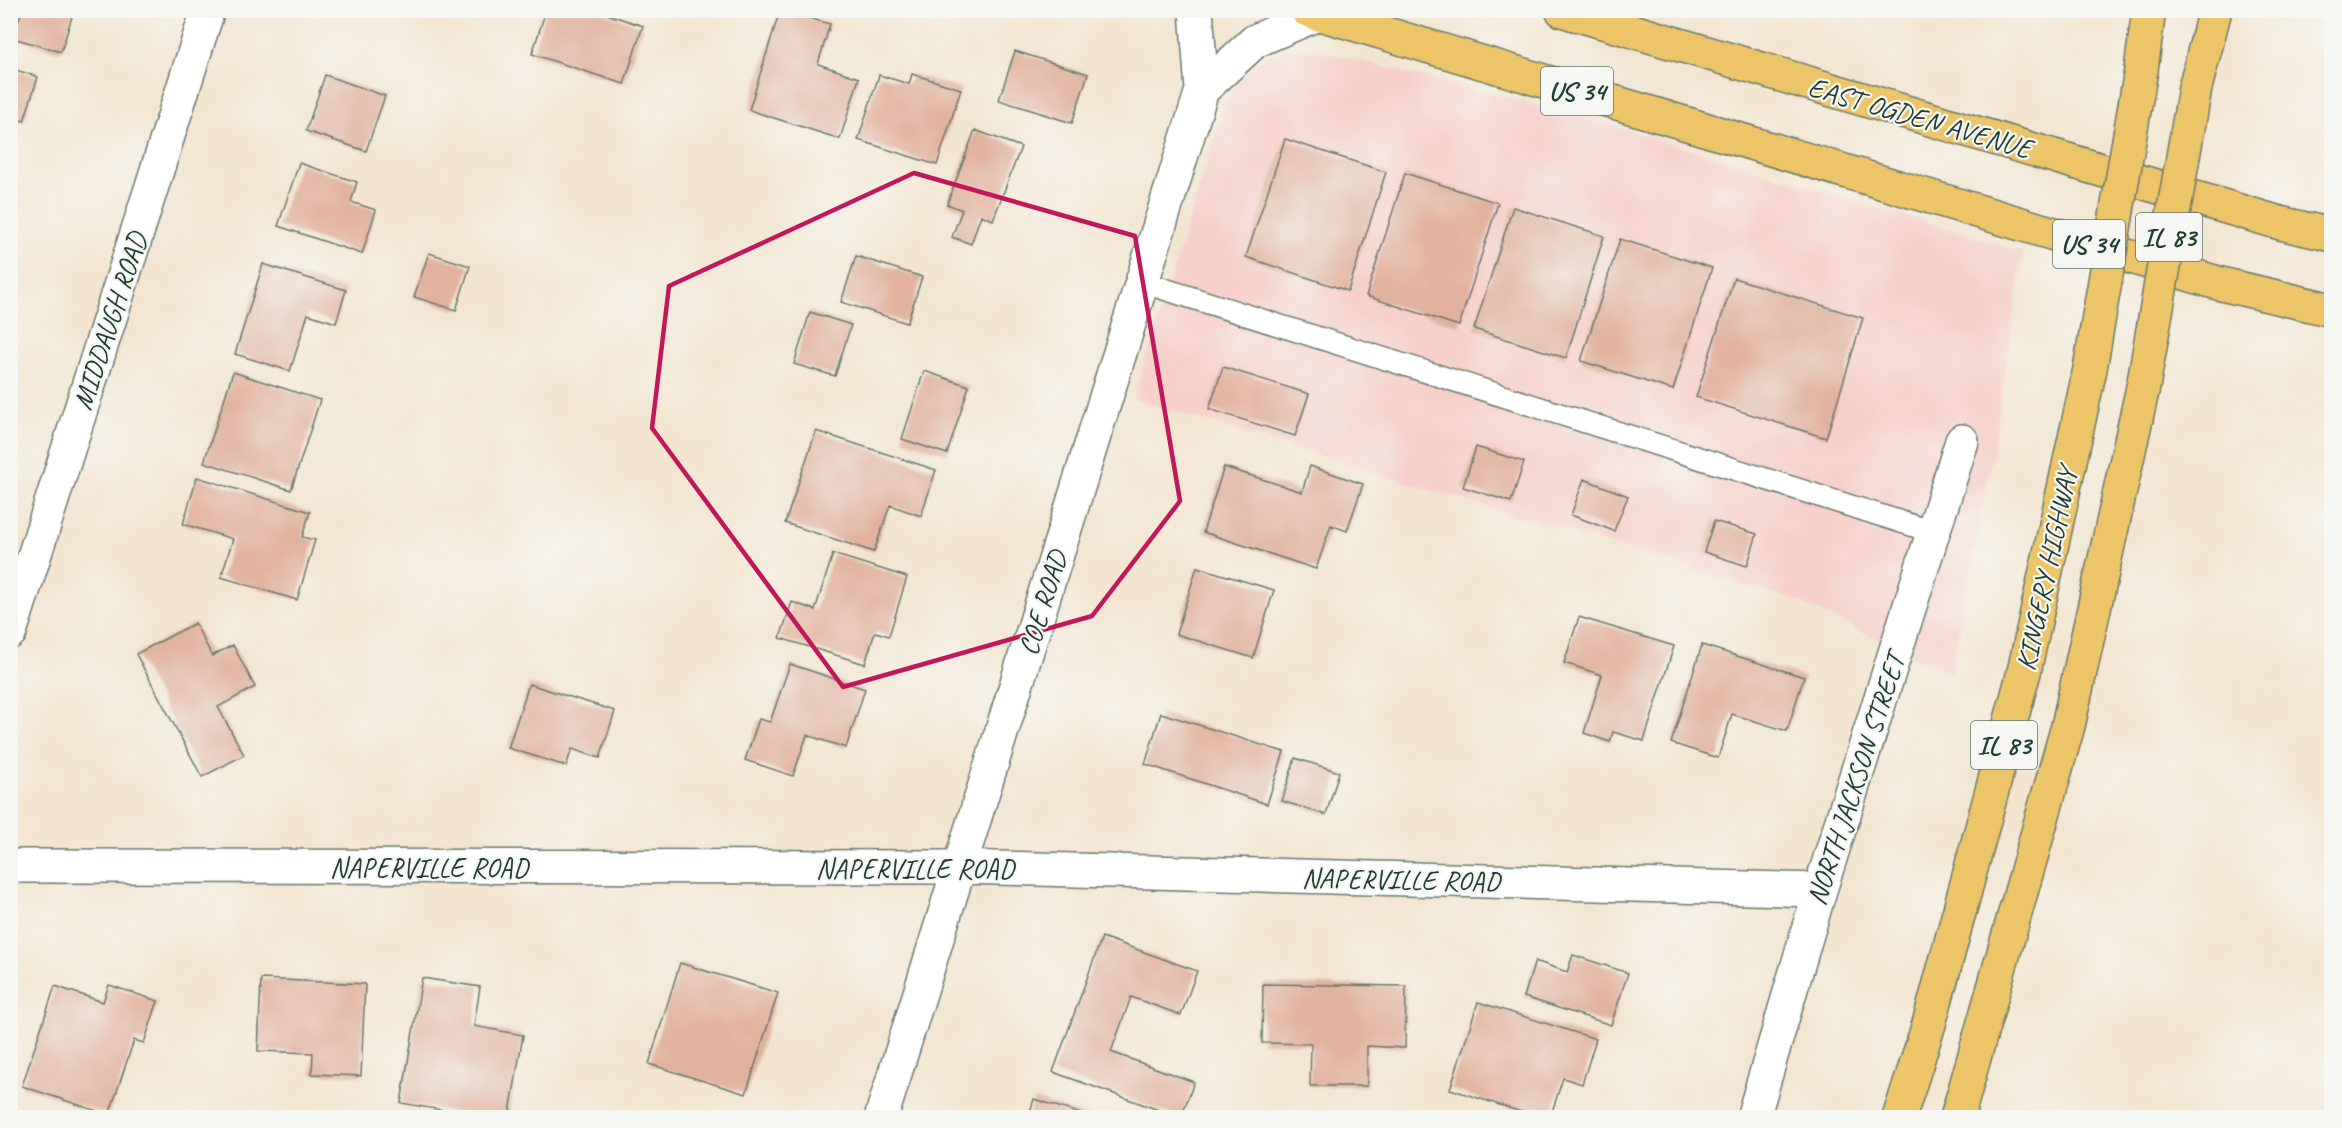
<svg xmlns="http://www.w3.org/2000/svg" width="2342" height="1128" font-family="Caveat,sans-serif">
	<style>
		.built { fill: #f7d0ca }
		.building { fill: #e1b39e }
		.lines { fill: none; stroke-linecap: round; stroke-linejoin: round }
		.service-casing { stroke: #69786b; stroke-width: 24 }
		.minor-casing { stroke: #69786b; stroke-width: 36 }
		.primary-casing { stroke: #69786b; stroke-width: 36 }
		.motorway-casing { stroke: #69786b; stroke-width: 36 }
		.service { stroke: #fff; stroke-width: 21 }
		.minor { stroke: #fff; stroke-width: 33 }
		.primary { stroke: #edc569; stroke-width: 33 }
		.motorway { stroke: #edc569; stroke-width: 33 }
		.motorway-bridge-casing { stroke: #69786b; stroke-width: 36; stroke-linecap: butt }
		.motorway-bridge { stroke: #edc569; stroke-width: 33 }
		.marked { fill: none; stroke: #c2185b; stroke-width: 4.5; stroke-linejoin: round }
		.labels { text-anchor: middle; stroke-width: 4.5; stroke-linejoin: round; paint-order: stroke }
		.shield { fill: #f6f6f2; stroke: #60746d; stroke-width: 1.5 }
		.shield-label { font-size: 27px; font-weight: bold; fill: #1f3d34 }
		.street-label { font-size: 28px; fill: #1f3d34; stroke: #f6f6f2 }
	</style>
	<rect width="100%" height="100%" fill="#f6f6f2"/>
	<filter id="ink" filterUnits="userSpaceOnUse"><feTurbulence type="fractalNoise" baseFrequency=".0167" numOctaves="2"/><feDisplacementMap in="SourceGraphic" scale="12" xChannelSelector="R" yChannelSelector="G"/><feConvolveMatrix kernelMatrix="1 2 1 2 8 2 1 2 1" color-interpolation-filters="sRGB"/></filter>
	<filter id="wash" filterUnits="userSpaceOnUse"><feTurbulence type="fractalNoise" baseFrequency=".008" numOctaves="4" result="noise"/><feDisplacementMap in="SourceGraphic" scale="24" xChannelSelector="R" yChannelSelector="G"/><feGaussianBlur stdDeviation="1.35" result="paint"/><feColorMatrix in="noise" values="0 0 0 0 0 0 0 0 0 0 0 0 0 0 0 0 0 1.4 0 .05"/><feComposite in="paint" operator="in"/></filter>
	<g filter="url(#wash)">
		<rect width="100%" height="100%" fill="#f3e5d0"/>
		<path class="built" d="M1291,49L1320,51L1577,115L2023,252L1993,452L1951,674L1797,601L1133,399L1224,108L1239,79L1261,59Z"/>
		<g id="blocks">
			<path class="building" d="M22,10H74L61,52L13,38Z
				M546,10H602L601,12L643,26L624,84L532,54Z
				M780,10L830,24L818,64L859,78L840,139L749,110Z
				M1015,51L1088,74L1072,123L999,100Z
				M10,68L38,77L24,121L10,117Z
				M912,74L961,89L937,165L858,140L879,75L909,84Z
				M325,75L385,96L366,151L306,131Z
				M975,130L1021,147L993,220L981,215L971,244L952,237L962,210L947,204Z
				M1285,139L1386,172L1348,291L1246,257Z
				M299,163L357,182L351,202L376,210L362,254L278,226Z
				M1405,173L1498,203L1459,326L1366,296Z
				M1513,207L1604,236L1566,358L1474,329Z
				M1620,239L1712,268L1673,390L1581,361Z
				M429,253L470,266L456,310L414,297Z
				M856,256L922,277L907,323L841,302Z
				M263,264L346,290L336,323L308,314L290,371L235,354Z
				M1734,278L1863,318L1826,438L1696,397Z
				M810,312L851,325L835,376L794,364Z
				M1223,367L1309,394L1295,436L1209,409Z
				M924,371L969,386L947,454L902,439Z
				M233,372L320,400L291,490L204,462Z
				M816,431L936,470L921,516L890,505L874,552L785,523Z
				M1476,447L1524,462L1511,502L1463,487Z
				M1310,466L1363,484L1347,531L1331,525L1316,569L1203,532L1224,467L1302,492Z
				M197,477L310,512L302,537L315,540L297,600L221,577L233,539L183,524Z
				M1584,479L1628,496L1614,531L1571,515Z
				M1714,521L1757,534L1747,566L1704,552Z
				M833,554L907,577L889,636L875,632L865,664L780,638L792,602L815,610Z
				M1197,567L1274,590L1253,658L1176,634Z
				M1579,617L1674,646L1644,741L1613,732L1610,742L1584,733L1602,675L1564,663Z
				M195,623L212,656L233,645L255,687L218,707L244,755L202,777L136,654Z
				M1702,645L1804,677L1787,731L1732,714L1718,758L1671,743Z
				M790,664L865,689L846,748L807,735L793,776L745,760L759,719L770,722Z
				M529,684L615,711L600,758L572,749L566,766L508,748Z
				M1161,713L1284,752L1267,804L1145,764Z
				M1295,758L1339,772L1326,815L1282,801Z
				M1102,937L1197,971L1181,1015L1131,997L1111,1052L1194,1082L1181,1118L1053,1072Z
				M1573,955L1628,973L1611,1025L1524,997L1535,961L1567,972Z
				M680,963L778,993L746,1094L649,1064Z
				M422,978L480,987L474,1026L523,1035L509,1118H487L401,1103Z
				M261,979L365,984L361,1076L312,1074L313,1053L258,1051Z
				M1263,984L1406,986L1405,1048L1367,1046V1086H1310L1311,1044L1262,1043Z
				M109,985L158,1001L144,1043L134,1040L109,1115L22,1086L55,986L103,1002Z
				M1478,1002L1596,1039L1582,1084L1563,1078L1550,1118H1540L1450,1089Z
				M1034,1099L1091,1117V1118H1028Z
				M1470,1113L1484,1117V1118H1469Z"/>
		</g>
	</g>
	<g filter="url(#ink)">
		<use href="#blocks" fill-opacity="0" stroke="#69786b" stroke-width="1.5"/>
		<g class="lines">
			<g class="service-casing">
				<path id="service" d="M1142,282L1933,532"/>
			</g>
			<g class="minor-casing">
				<path id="minor" d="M1202,90L1255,41L1317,14
					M10,632L208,10
					M10,866L959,867L1820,890
					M881,1118L1202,90L1196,10
					M1753,1118L1820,890L1962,441"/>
			</g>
			<g class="primary-casing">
				<path id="primary" d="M1307,10L2221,284L2332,310
					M1562,10L2280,223L2332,235"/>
			</g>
			<g class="motorway-casing">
				<path id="motorway" d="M1315,10L1317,14
					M1569,10L1574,14
					M2141,70L2149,10
					M2195,88L2215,10
					M1899,1118L1929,1024L2024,672L2090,369
					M1957,1118L2068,726L2143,387"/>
			</g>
			<use href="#service" class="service"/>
			<use href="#minor" class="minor"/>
			<use href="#primary" class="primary"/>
			<use href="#motorway" class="motorway"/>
			<g class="motorway-bridge-casing">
				<path id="motorway-bridge" d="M2090,369L2141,70
					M2143,387L2195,88"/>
			</g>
			<use href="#motorway-bridge" class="motorway-bridge"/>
		</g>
	</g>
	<path class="marked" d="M914,173L1135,236L1180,501L1092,616L843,687L652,428L669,286Z"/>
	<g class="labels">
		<g class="shield">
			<rect x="1541" y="67" width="72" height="48" rx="4.5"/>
			<rect x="2136" y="213" width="66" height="48" rx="4.5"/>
			<rect x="2053" y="220" width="72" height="48" rx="4.5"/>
			<rect x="1971" y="721" width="66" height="48" rx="4.5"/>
		</g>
		<g class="shield-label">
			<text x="1577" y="100">US 34</text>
			<text x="2169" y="246">IL 83</text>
			<text x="2089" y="253">US 34</text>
			<text x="2004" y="754">IL 83</text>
		</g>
		<g class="street-label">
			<text transform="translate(1920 117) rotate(16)" y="10">EAST OGDEN AVENUE</text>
			<text transform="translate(109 321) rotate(-72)" y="10">MIDDAUGH ROAD</text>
			<text transform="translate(2046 569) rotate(-78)" y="10">KINGERY HIGHWAY</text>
			<text transform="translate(1042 603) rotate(-73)" y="10">COE ROAD</text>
			<text transform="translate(1855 779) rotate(-72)" y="10">NORTH JACKSON STREET</text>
			<text x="429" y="877">NAPERVILLE ROAD</text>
			<text x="915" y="878">NAPERVILLE ROAD</text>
			<text transform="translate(1401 879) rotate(1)" y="10">NAPERVILLE ROAD</text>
		</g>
	</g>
	<rect width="2342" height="1128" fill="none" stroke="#f6f6f2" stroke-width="36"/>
</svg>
